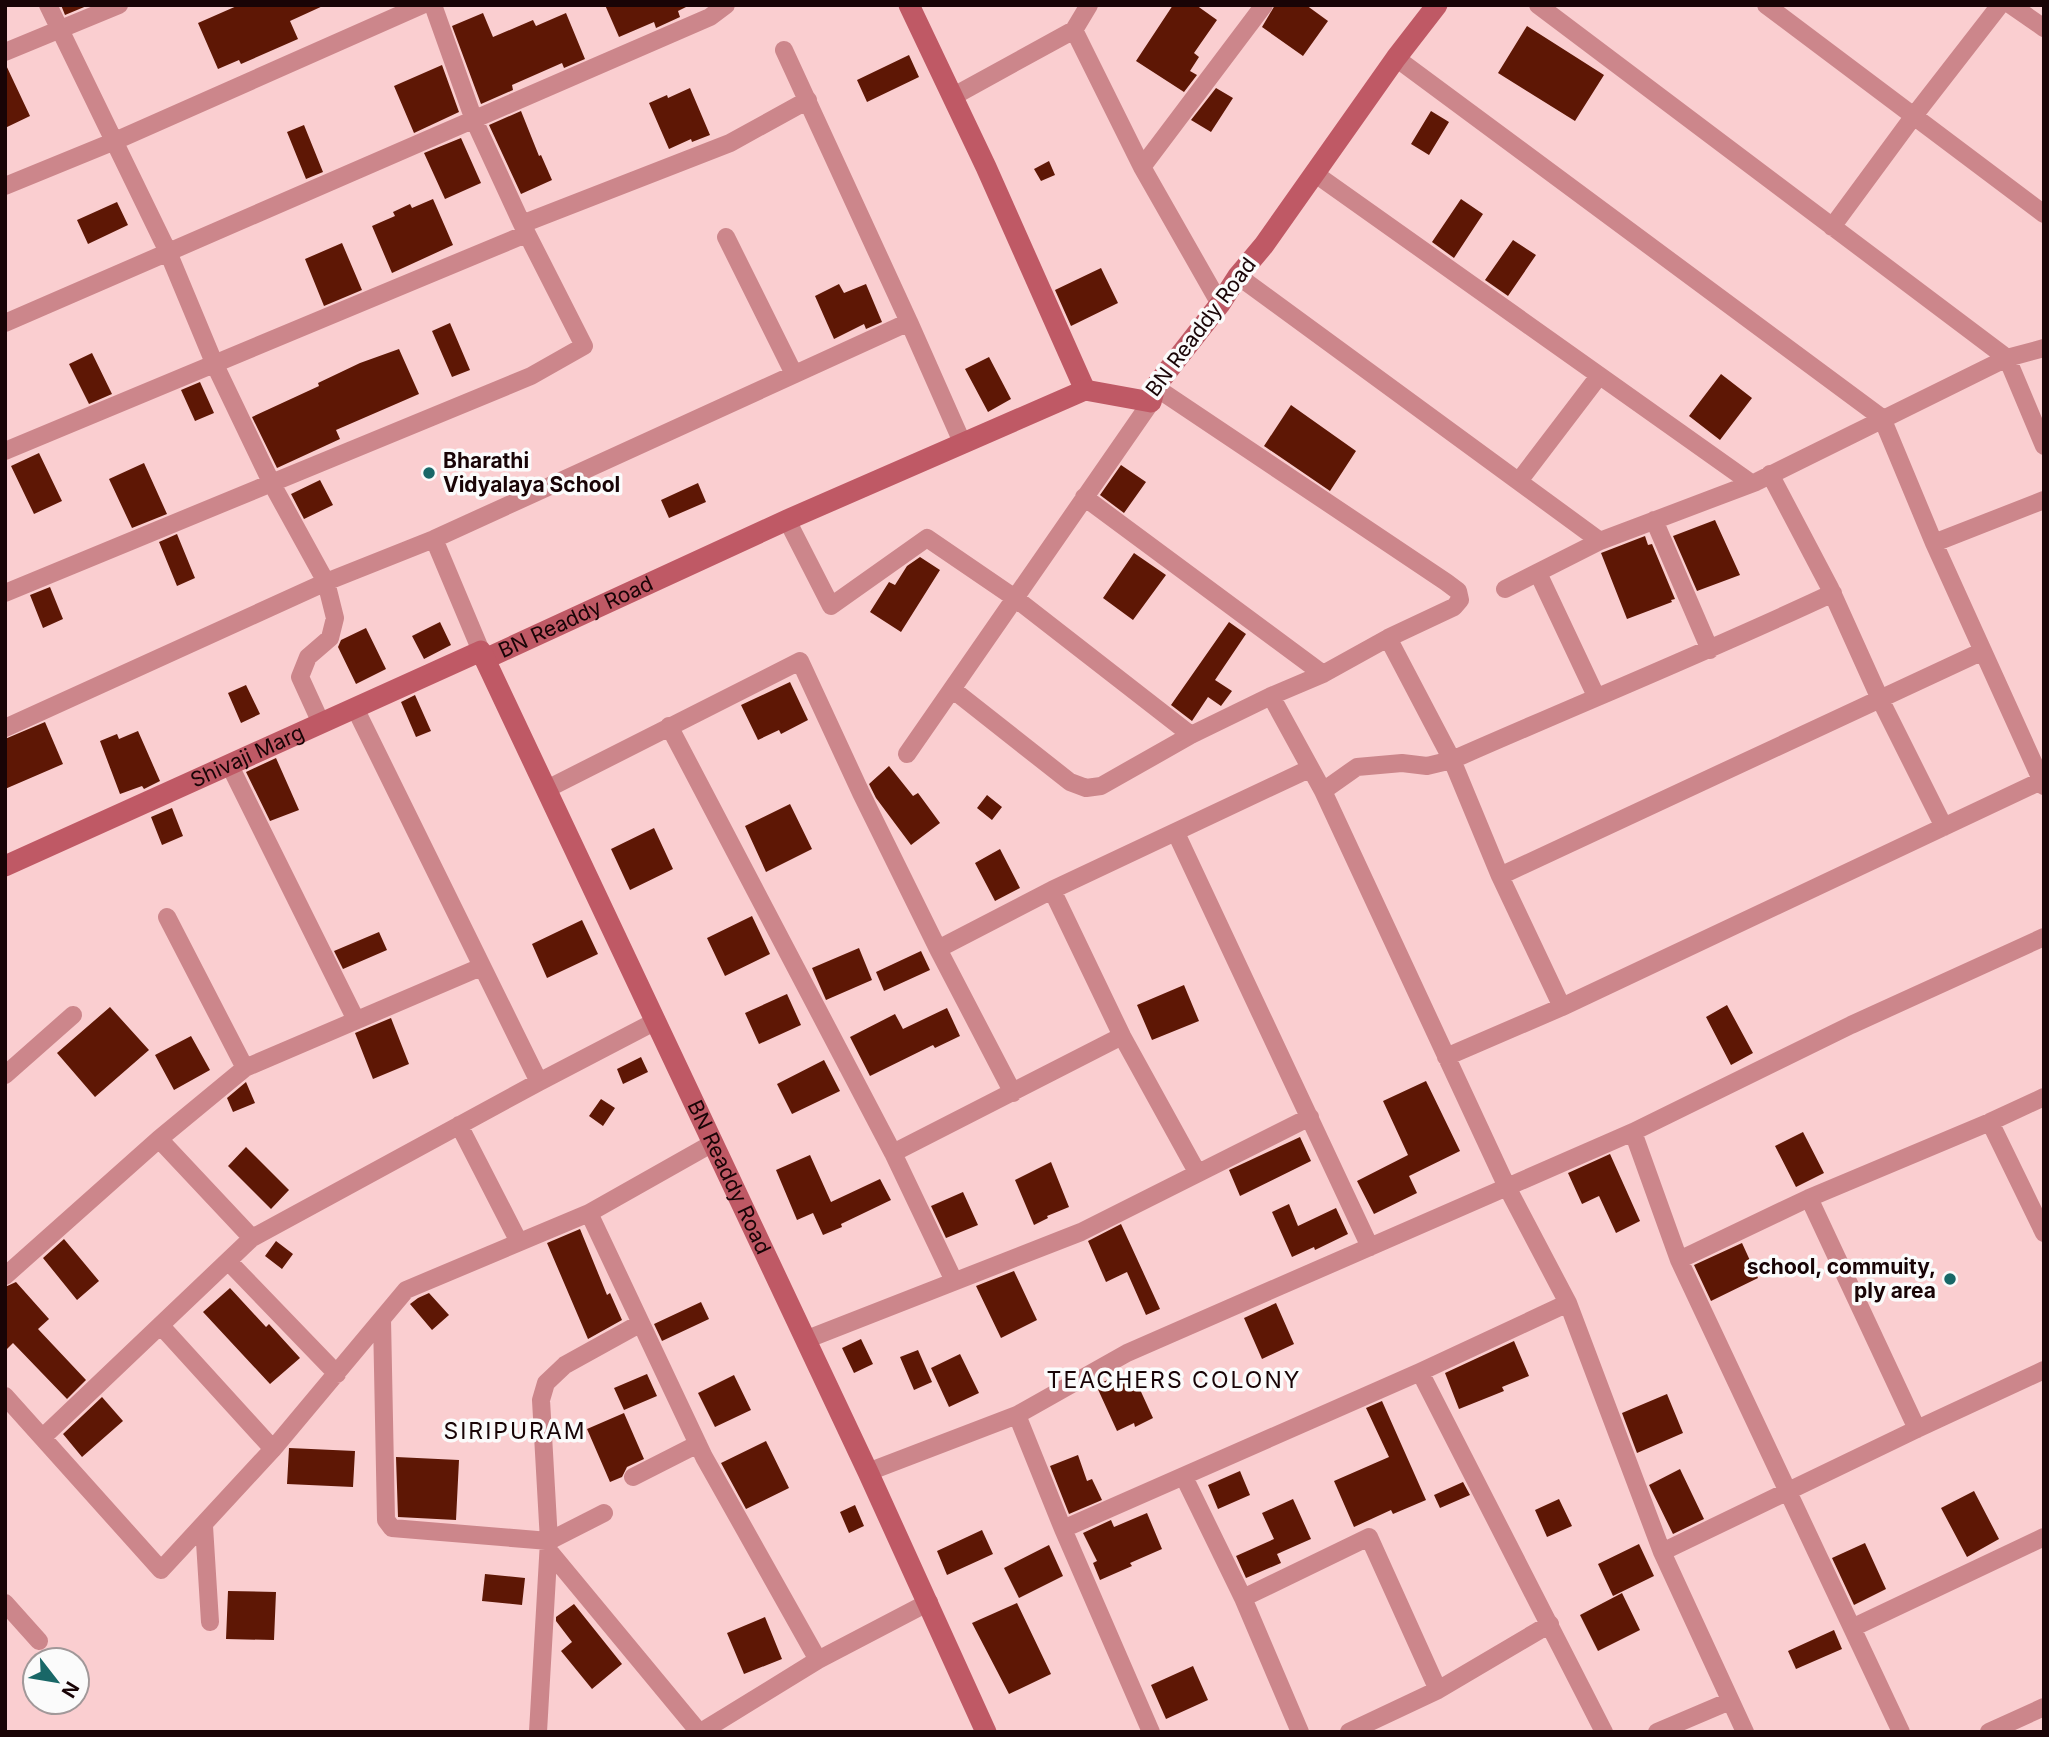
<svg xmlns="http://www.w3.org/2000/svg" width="2049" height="1737" font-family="Inter,sans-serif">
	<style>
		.building { fill: #5e1705 }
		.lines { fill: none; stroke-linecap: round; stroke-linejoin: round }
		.street { stroke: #cc868b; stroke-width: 18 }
		.secondary { stroke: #bf5965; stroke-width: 21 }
		.poi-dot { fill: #196767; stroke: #fbfbfb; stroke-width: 2.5 }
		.labels { text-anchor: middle; stroke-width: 7; stroke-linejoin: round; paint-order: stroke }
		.street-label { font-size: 21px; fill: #190406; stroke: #fbfbfb }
		.poi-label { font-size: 21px; font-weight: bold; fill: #190406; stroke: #fbfbfb; text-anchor: start }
		.neighbourhood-label { font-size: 23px; letter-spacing: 2px; fill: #190406; stroke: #fbfbfb }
	</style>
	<rect width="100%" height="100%" fill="#faced0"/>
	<path class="building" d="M61,5H89L65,15Z
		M239,5H325L290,21L298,39L241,64L239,60L218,69L198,23Z
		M605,5H690L678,11L680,17L656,28L654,22L619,37Z
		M1173,5H1196L1217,20L1194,53L1199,57L1190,71L1197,75L1184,92L1136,61Z
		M1275,5H1306L1328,21L1303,56L1262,27Z
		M483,13L493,37L533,20L536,26L566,13L585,59L564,68L562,63L512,85L513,90L481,104L452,26Z
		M1527,26L1604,75L1575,121L1498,73Z
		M909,55L919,77L867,102L857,80Z
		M5,63L30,116L5,128Z
		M442,65L459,112L414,133L394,86Z
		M690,88L710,135L692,142L691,139L669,149L649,103L667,95L668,98Z
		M1216,88L1233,98L1211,132L1191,120Z
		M521,111L539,156L541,155L552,180L521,194L489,125Z
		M1431,111L1449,122L1429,155L1411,144Z
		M304,125L323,172L306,179L287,132Z
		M461,138L481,183L445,199L424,153Z
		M1049,161L1055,175L1041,181L1034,169Z
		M433,199L453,245L392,273L372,226L395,216L393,212L410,204L412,208Z
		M1461,199L1483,214L1454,258L1432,242Z
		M117,202L128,225L88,244L77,220Z
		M1513,240L1536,255L1508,296L1485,280Z
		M342,243L362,290L324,306L305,259Z
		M1101,268L1118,303L1071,326L1055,290Z
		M839,284L844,293L866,284L882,322L866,329L864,324L834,339L815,296Z
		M450,323L470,370L452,377L432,331Z
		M399,349L419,394L336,430L340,439L277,468L252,417L319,386L318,383L360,363Z
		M92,353L112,394L89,404L69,364Z
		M989,357L1011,399L988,412L965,369Z
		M1721,374L1752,398L1720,440L1689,416Z
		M200,382L214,413L195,421L181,390Z
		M1291,405L1356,451L1330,491L1264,446Z
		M39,453L62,501L34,514L11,466Z
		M144,463L167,514L132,528L109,479Z
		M1121,465L1146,482L1124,513L1100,495Z
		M320,480L333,505L304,519L291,494Z
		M698,483L706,502L669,518L661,500Z
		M1715,520L1740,575L1697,591L1673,536Z
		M177,534L195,578L177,586L159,542Z
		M1645,536L1648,545L1652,544L1675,599L1671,600L1672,602L1627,619L1601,553Z
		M1134,553L1166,575L1133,620L1103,598Z
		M920,557L940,570L901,632L870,612L889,582L895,585L907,566Z
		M50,587L63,619L43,628L30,595Z
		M440,622L451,645L424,659L412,636Z
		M1229,622L1246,634L1215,680L1232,691L1221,706L1208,697L1192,721L1171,705Z
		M366,628L386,669L356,684L338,647L341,640Z
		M790,682L808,720L781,734L779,730L758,740L741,705Z
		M246,685L260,714L241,723L228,693Z
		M415,695L431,731L416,737L401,702Z
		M45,722L63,764L5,789V739Z
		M138,731L160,781L144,789L142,786L120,794L100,741L117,734L119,739Z
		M276,758L299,810L270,821L246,772Z
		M889,766L913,796L918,793L940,823L911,845L876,798L869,784Z
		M987,795L1002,807L992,820L977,808Z
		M790,804L812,849L766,872L745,826Z
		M172,808L183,836L162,845L151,817Z
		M654,828L673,869L630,890L611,849Z
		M1000,849L1020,888L995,901L975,863Z
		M752,916L770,954L725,976L707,938Z
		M582,920L598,954L547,978L532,944Z
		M379,932L387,950L343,969L334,951Z
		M859,948L872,980L826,1000L812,968Z
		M921,951L930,970L884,991L876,972Z
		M1184,985L1199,1021L1152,1040L1137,1005Z
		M787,994L801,1025L759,1044L745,1013Z
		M1727,1005L1753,1053L1731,1065L1706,1017Z
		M110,1007L149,1050L95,1097L57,1053Z
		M947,1008L960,1036L935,1048L933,1045L870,1076L850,1037L895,1014L903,1029Z
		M391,1018L409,1064L373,1079L355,1033Z
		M191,1036L210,1070L174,1090L155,1055Z
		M641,1057L648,1072L623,1084L617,1069Z
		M824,1060L840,1091L792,1114L777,1084Z
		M1426,1081L1460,1151L1409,1176L1417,1193L1374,1214L1357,1181L1408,1155L1383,1101Z
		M246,1082L255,1103L233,1112L227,1098Z
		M601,1099L615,1108L603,1126L589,1116Z
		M1803,1132L1824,1173L1796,1187L1775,1146Z
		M1300,1137L1311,1161L1240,1196L1229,1170Z
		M246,1147L289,1190L271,1209L228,1166Z
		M1610,1154L1640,1221L1616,1233L1599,1196L1582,1204L1568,1173Z
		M810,1155L831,1202L880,1179L891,1200L841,1224L842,1227L823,1235L813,1213L797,1220L776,1170Z
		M1051,1162L1069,1207L1047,1216L1048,1218L1034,1225L1015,1180Z
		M963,1192L978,1225L946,1238L931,1206Z
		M1289,1204L1298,1226L1336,1208L1348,1234L1315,1250L1314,1247L1292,1257L1272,1212Z
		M1121,1224L1160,1309L1146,1315L1127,1272L1106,1282L1088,1241Z
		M580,1229L607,1295L610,1293L622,1320L588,1339L547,1243Z
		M64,1239L99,1281L77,1300L43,1258Z
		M276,1241L293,1254L282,1269L265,1256Z
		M1742,1243L1758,1278L1711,1301L1694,1265Z
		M1014,1271L1037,1320L1001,1338L976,1286Z
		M16,1282L49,1319L38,1329L86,1380L67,1399L13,1343L5,1351V1287Z
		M230,1288L266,1327L269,1324L300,1358L270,1384L203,1312Z
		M429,1293L449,1315L432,1330L410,1304L418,1298Z
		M701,1302L709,1319L662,1341L654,1324Z
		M1276,1303L1294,1344L1262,1359L1244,1318Z
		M861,1339L873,1364L854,1373L842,1348Z
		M1514,1341L1529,1376L1502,1387L1504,1391L1459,1409L1445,1373Z
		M918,1350L932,1382L914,1390L900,1357Z
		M960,1354L979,1393L949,1407L931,1368Z
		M1132,1372L1153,1418L1135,1427L1134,1423L1117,1431L1096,1385L1110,1379L1112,1381Z
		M647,1374L657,1396L624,1410L614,1388Z
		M734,1375L751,1410L715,1427L698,1393Z
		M1667,1394L1683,1433L1637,1453L1622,1413Z
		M102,1397L123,1421L82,1457L63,1434Z
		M1382,1401L1426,1500L1393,1514L1391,1510L1354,1527L1334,1481L1389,1457L1366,1408Z
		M624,1413L644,1459L627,1467L622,1477L610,1482L587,1429Z
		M766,1441L789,1488L746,1509L721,1463Z
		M289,1448L355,1451L353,1487L287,1484Z
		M1078,1455L1087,1481L1092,1479L1102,1500L1069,1514L1050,1466Z
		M396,1457L459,1460L456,1520L398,1517Z
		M1680,1469L1704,1519L1673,1534L1649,1485Z
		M1240,1471L1250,1495L1218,1509L1208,1485Z
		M1463,1482L1470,1495L1440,1508L1434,1495Z
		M1974,1491L1999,1539L1967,1557L1941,1508Z
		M1293,1499L1311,1539L1277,1554L1281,1563L1246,1578L1236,1556L1274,1539L1262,1513Z
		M1559,1499L1572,1526L1547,1537L1535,1510Z
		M855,1505L864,1526L849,1533L840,1512Z
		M1147,1513L1162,1549L1130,1563L1132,1566L1100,1580L1093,1563L1097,1561L1083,1533L1111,1520L1114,1527Z
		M982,1530L993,1554L947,1575L937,1551Z
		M1865,1543L1886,1589L1854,1605L1832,1558Z
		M1639,1544L1654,1576L1613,1596L1598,1564Z
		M1049,1545L1063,1576L1019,1598L1004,1568Z
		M485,1574L525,1578L522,1605L482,1601Z
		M228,1591L276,1592L274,1640L226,1639Z
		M1622,1593L1640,1630L1598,1651L1580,1615Z
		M1017,1603L1051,1674L1009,1694L972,1623Z
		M574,1604L622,1664L592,1689L561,1651L572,1642L556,1621V1617Z
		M765,1617L782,1659L744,1674L727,1633Z
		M1834,1630L1842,1649L1796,1669L1788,1651Z
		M1193,1666L1208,1700L1166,1719L1151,1685Z"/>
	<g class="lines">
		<path class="street" d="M48,5L168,252L215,365L272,484L326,582L335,618L330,638L308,657L300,677L321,723
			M433,5L474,120L522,224L730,143L808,100
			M1089,5L1074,30L1142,167L1220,304
			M1538,5L2007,358L2044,446
			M1766,5L2044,214
			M2011,5L2044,28
			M784,50L909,322
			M5,52L119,5
			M1396,58L1882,418L1934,543L2044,786
			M952,97L1074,30
			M1142,167L1264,5
			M1314,173L1751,483
			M5,186L115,141L422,5
			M1832,227L1913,117L2000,5
			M726,237L794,374
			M1238,276L1600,541
			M5,323L710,17L726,5
			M5,451L526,234
			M1770,474L1830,588L1880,699L1944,827
			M1519,481L1599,376
			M1084,497L1323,674
			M787,520L831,606L927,538L1015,598L1191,735
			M1654,520L1710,650
			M434,539L481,651
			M1934,543L2044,500
			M1538,573L1596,696
			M1505,589L1600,541L1756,482L2007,358L2044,348
			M5,593L531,376L584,346L522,224
			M1388,638L1452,760L1500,876L1562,1007
			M952,689L1070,782L1086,788L1101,786L1191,735L1271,696L1323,674L1388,638L1454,607L1460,600L1458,591L1446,582L1155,387
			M1271,696L1323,791L1507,1187L1568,1303L1662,1552L1745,1732
			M355,708L539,1082
			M669,726L893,1153L954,1281
			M5,728L326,582L434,539L909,322L962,442
			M907,754L1151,402
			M230,766L356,1020
			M547,789L800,661L861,793L938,949
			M1323,791L1357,767L1402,763L1427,766L1452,760C1579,704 1707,652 1833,593
			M1176,833L1370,1247
			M1500,876L1983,651
			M167,917L245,1068
			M1446,1057L1562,1007L2041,781
			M5,1075L73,1015
			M1013,1093L938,949L1052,890
			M1990,1122L2044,1097
			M459,1125L519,1242
			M1633,1132L1679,1260L1901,1732
			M159,1139L252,1238
			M893,1153L1122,1036
			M1197,1172L1122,1036L1052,890L1309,769
			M1809,1198L1917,1429
			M589,1213L704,1457L818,1660
			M1679,1260L1809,1198L1990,1122L2044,1233
			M228,1261L337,1374
			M5,1276L159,1139L245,1068L481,967
			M382,1319L386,1520L392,1528L549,1541L604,1513
			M161,1326L273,1449
			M805,1340L1081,1232L1310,1117
			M1420,1372L1604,1732
			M5,1396L161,1570L273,1449L406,1290L589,1213L713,1143
			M1017,1415L1063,1529L1151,1732
			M43,1437L252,1238L539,1082L656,1021
			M868,1472L1017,1415L1127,1353L1633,1132L1851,1025L2044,937
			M633,1477L698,1444
			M1184,1477L1243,1598L1300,1732
			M204,1526L210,1622
			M1063,1529L1420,1372L1568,1303
			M549,1551L699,1732
			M1662,1552L1917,1429L2044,1370
			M1243,1598L1369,1537L1438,1690
			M5,1603L39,1641
			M1852,1628L2044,1537
			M538,1732L549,1541L541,1400L546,1383L565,1365L641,1323
			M701,1732L818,1660L929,1602
			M1349,1732L1438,1690L1550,1624
			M1657,1732L1730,1701
			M1989,1732L2044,1707"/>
		<g class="secondary">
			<path d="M909,5L986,167L1085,390"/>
			<path id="s1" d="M485,659L787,520L1085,390L1151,402L1155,387L1220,304L1238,276L1264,245L1396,58L1437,5"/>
			<path id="s2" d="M5,866L481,651L868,1472L986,1732"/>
		</g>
	</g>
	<g class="poi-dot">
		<circle cx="429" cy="473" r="7"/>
		<circle cx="1950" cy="1279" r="7"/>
	</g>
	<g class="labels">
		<g class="street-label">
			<text transform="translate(1201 327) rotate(-53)" y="7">BN Readdy Road</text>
			<text dy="7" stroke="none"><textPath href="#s1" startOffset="100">BN Readdy Road</textPath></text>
			<text dy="7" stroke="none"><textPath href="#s2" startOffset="266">Shivaji Marg</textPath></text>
			<text dy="7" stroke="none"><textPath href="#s2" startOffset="1104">BN Readdy Road</textPath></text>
		</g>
		<g class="poi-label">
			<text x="443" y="468">Bharathi<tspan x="443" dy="24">Vidyalaya School</tspan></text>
			<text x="1936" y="1274" text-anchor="end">school, commuity,<tspan x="1936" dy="24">ply area</tspan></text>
		</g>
		<g class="neighbourhood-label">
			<text x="1174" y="1388">TEACHERS COLONY</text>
			<text x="515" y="1439">SIRIPURAM</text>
		</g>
	</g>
	<rect width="2049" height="1737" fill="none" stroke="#190406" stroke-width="14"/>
	<g transform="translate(56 1681) rotate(121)"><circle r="33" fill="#fbfbfb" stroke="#a19899" stroke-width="2"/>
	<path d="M0-5L12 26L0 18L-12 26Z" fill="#196767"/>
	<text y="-10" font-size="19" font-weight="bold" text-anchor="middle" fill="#190406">N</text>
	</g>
</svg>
